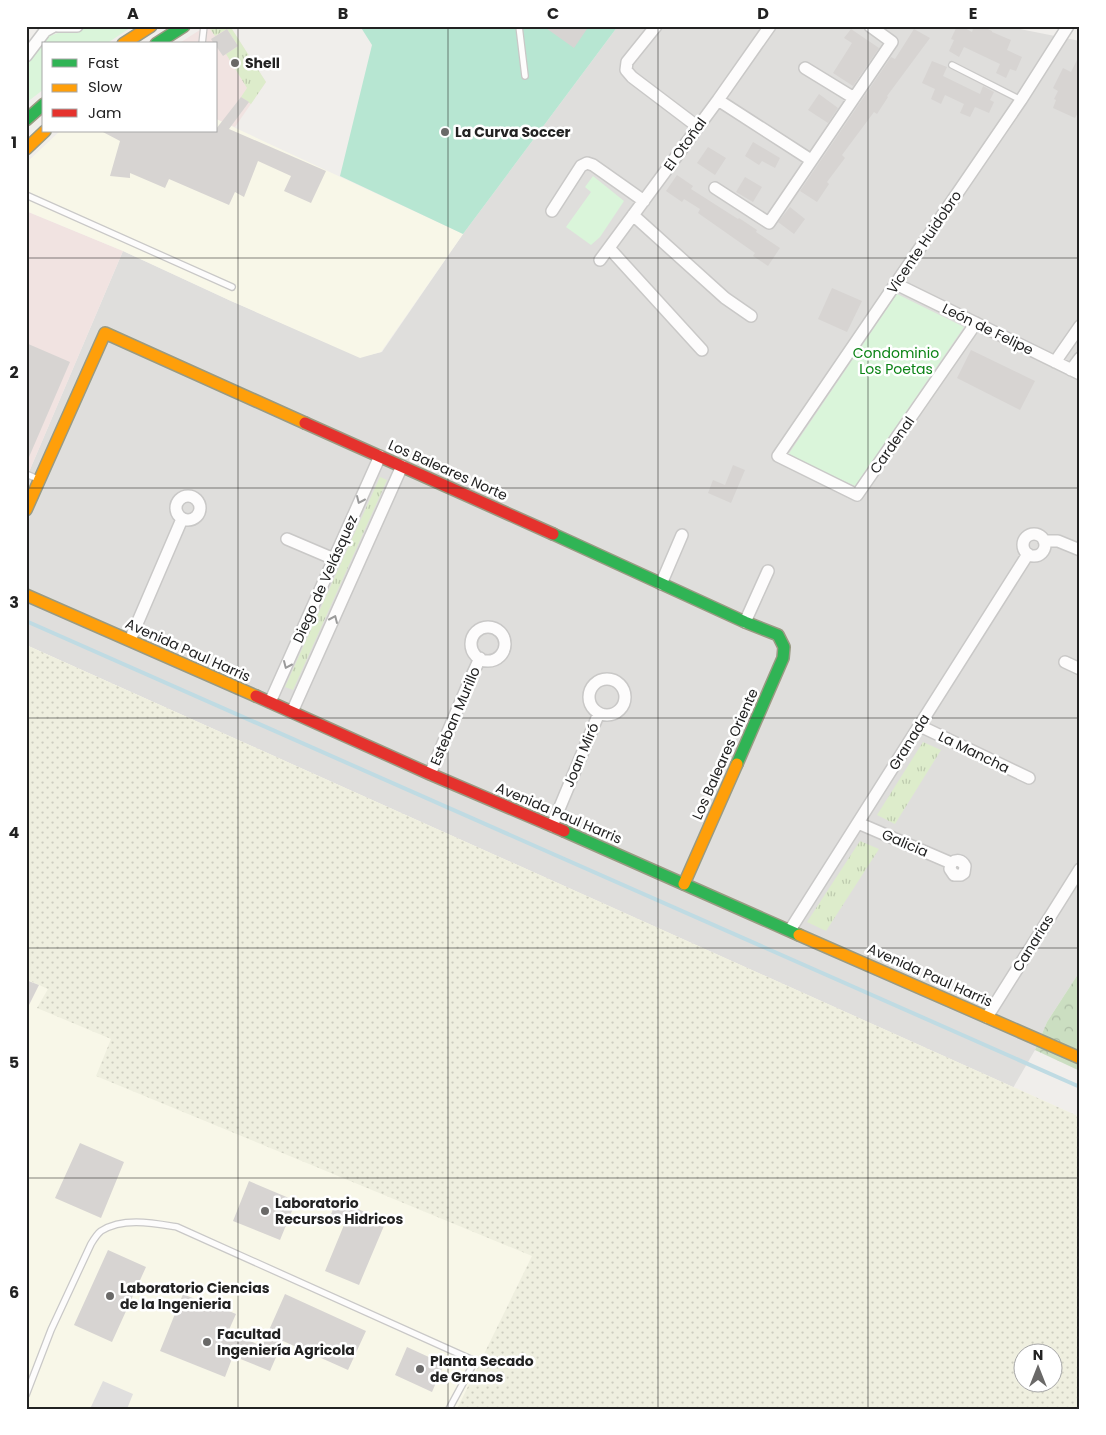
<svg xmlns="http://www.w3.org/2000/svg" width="1106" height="1435" font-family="Poppins,sans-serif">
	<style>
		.residential { fill: #dfdedc }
		.commercial { fill: #f1e3e1 }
		.education { fill: #f8f7e8; fill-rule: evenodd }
		.farmland { fill: url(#farmland-dots); fill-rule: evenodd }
		.grass { fill: url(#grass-tufts) }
		.forest { fill: url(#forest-crowns) }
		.park { fill: #daf5da }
		.pitch { fill: #b7e6d2 }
		.parking { fill: #e0dfde }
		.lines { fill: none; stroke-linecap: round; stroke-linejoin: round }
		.stream { stroke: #bfdbe3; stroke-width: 4 }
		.building { fill: #d7d4d2 }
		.lane-casing { stroke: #c9c8c7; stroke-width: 8 }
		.street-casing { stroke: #c9c8c7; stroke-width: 14 }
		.fast-casing { stroke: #999a82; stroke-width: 14 }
		.slow-casing { stroke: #999a82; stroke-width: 14 }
		.jam-casing { stroke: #999a82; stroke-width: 14 }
		.lane { stroke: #fdfcfc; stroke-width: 5.5 }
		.street { stroke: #fdfcfc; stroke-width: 11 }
		.fast { stroke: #30b455; stroke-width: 11 }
		.slow { stroke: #ff9f0a; stroke-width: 11 }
		.jam { stroke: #e5322d; stroke-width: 11 }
		.oneway { stroke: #9a9a9a }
		.grid { fill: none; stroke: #222; stroke-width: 1; stroke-opacity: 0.55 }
		.poi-dot { fill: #6a6968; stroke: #fff; stroke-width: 2 }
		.labels { text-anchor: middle; stroke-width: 5; stroke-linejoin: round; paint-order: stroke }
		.poi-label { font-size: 14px; font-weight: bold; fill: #222; stroke: #fff; text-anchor: start }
		.street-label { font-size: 14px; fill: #222; stroke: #fff }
		.park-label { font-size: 14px; fill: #0c8416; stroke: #fff }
		.neatline { fill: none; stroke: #222; stroke-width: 2 }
		.grid-label { font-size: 16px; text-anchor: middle; font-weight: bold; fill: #222 }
	</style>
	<defs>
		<pattern id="farmland-dots" width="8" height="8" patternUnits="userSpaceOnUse" patternTransform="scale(1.25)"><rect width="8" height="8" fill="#efefdf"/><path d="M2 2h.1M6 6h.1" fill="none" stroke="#cdcdbf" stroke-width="1.8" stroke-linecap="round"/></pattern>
		<pattern id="grass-tufts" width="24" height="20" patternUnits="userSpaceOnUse" patternTransform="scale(1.25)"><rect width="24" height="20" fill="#ddeccb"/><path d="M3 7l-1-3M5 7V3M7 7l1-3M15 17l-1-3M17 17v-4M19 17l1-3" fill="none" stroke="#bdcaae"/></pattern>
		<pattern id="forest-crowns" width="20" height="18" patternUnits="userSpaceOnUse" patternTransform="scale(1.25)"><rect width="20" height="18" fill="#cbdec1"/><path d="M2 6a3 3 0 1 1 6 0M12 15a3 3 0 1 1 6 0" fill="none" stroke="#aebea6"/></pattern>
	</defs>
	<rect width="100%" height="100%" fill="#f0eeeb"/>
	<path class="residential" d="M618,26H1004L1080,41V971L1047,1022L1035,1050L1013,1088L26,645V479L123,251L231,301L360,357L382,352L463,234Z"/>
	<path class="commercial" d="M206,26H230L266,82L235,127L216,119V44H178Z
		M26,211L123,251L26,479Z"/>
	<path class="education" d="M216,119L463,234L381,352L360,358L231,301L123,251L26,211V163L60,131H216Z
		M26,645L1080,1117V1409H26ZM1024,1352H1054V1382H1024Z"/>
	<path class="farmland" d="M26,645L1080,1117V1409H457L532,1256L96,1076L111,1039L37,1008L48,989L26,979ZM1024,1352H1054V1382H1024Z"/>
	<path class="grass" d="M208,26H230L266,82L251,104L241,97L247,88L226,54L238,46L227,29L215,36Z
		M380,477L387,480L293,690L285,687Z
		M923,742L941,750L895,824L877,815Z
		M860,841L879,849L826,931L807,922Z"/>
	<path class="forest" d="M1080,971V1071L1035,1050L1047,1022Z"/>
	<path class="park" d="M83,26H133L106,44H44V89L26,103V66L47,37L58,33H78Z
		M593,176L624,201L600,237L591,245L566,227L591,192L585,187Z
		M897,294L964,327L855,486L788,455Z"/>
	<path class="pitch" d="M360,26H618L463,234L340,176L372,45Z"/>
	<path class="parking" d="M103,1381L133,1394L127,1409H90Z"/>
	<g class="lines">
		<path class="stream" d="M26,621L1080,1087"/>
	</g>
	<path class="building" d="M543,26H589L574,48Z
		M957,26H961L972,32L974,26H982L992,31V32L1011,40L1007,50L1022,57L1016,71L1010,69L1006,78L996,73L1000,64L964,47L959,57L949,51L954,40L951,39Z
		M227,29L238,46L223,56L216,46V44H214L211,39Z
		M851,29L879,48L853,86L833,73L852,43L844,38Z
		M914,29L930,38L887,96L888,97L877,114L874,112L842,155L845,158L827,182L829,184L817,202L800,191L891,57L895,59Z
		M1080,54V109L1075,118L1053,108L1056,100L1054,99L1058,91L1053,88L1063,68L1071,72Z
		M932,61L947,67L943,76L980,94L983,86L994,92L990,100L994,102L989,113L975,107L970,117L960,113L964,104L945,95L941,104L931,99L935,89L922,83Z
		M819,94L838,108L828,123L808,110Z
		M241,97L249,102L229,129L326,171L311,203L284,191L291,176L258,161L244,197L235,192L229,205L169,179L165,188L130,173V178L110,176L120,141L101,131H216V129Z
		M753,142L780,158L775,168L762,161L759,165L745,156Z
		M708,147L726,158L715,175L697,163Z
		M677,175L693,186L691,189L738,219L739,218L757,230L756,232L780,248L768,266L753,256L755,253L698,213L700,209L684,199L682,202L666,191Z
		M745,177L762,187L753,202L736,192Z
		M790,207L805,219L794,234L778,222Z
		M832,288L862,301L847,332L818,319Z
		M26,343L70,362L26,464Z
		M971,350L1035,381L1020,410L957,378Z
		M733,465L745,470L731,503L708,493L713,480L725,485Z
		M26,980L39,985L26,1011Z
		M80,1143L124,1162L101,1218L55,1198Z
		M249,1181L296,1201L280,1240L233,1221Z
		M337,1200L386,1221L359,1285L325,1271L344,1225L329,1219Z
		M108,1250L146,1267L112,1342L74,1325Z
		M183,1294L214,1307L215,1305L236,1314L228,1332L262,1346L285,1294L366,1331L348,1370L283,1341L270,1371L233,1356L225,1377L160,1351Z
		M407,1347L444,1364L432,1392L395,1375Z"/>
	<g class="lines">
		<g class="lane-casing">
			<path id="lane" d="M519,26L525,76
				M202,44L204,26
				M952,65L1021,100
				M26,195L232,287
				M26,474L38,479
				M26,1395L51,1330L91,1244C94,1239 97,1234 101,1231C123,1217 153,1223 177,1227L475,1361L449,1409"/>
		</g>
		<g class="street-casing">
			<path id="street" d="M58,26H77
				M656,26L627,62L626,70L632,77L698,127
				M26,56L45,31L54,26
				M805,68L854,98
				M718,100L811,160
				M715,188L769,223L892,42L870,26
				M552,211L581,166L587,163L593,165L644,201
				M633,215L725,298L751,316
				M609,248L702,350
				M600,260L718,100L770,26
				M896,284L1080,374
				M976,323L857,495L778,456L1021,100L1068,26
				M1055,362L1080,326
				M1071,370L1080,358
				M176 508a12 12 0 1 1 24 0a12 12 0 1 1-24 0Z
				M1023 545a11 11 0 1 1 22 0a11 11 0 1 1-22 0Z
				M287,539L334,559
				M1044,541H1058L1080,550
				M661,584L682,535
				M745,622L768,571
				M471 644a17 17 0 1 1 34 0a17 17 0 1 1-34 0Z
				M130,640L182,519
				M1065,662L1080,669
				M589 697a18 18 0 1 1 36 0a18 18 0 1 1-36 0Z
				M270,702L380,456
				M292,712L402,466
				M920,726L1029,778
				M430,774L470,680L480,658
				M858,823L951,863C957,859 962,860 965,866L964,873L961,875H954L950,869L951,863
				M552,826L599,713
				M790,930L1028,554
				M987,1017L1080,869"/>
		</g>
		<g class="fast-casing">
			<path id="fast" d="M156,44L184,26
				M26,120L44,104
				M553,534L745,622L778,635L784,647L783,658L737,764
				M564,831L799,935"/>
		</g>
		<g class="slow-casing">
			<path id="slow" d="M123,44L151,26
				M26,149L45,131
				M26,510L105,333L305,423
				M26,595L256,696
				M684,884L737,764
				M799,935L1080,1058"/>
		</g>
		<g class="jam-casing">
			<path id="jam" d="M305,423L553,534
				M256,696L430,774L564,831"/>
		</g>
		<use href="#lane" class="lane"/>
		<use href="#street" class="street"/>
		<use href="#fast" class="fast"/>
		<use href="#slow" class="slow"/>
		<use href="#jam" class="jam"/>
	</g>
	<defs><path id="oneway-chevron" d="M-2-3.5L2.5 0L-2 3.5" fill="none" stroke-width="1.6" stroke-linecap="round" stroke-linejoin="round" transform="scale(1.25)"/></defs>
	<g class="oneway">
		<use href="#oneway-chevron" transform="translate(360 500) rotate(114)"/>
		<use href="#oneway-chevron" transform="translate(334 619) rotate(-66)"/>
		<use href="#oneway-chevron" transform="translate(287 665) rotate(114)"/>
	</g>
	<path class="grid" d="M238,26V1409M448,26V1409M658,26V1409M868,26V1409M26,258H1080M26,488H1080M26,718H1080M26,948H1080M26,1178H1080"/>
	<g class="poi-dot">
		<circle cx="235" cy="63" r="5"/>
		<circle cx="445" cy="132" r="5"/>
		<circle cx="265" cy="1211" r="5"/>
		<circle cx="110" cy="1296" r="5"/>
		<circle cx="207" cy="1342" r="5"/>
		<circle cx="420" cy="1369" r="5"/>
	</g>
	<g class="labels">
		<g class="poi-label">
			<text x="245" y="68">Shell</text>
			<text x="455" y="137">La Curva Soccer</text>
			<text x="275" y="1208">Laboratorio<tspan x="275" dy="16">Recursos Hidricos</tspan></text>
			<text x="120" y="1293">Laboratorio Ciencias<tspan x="120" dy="16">de la Ingenieria</tspan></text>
			<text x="217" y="1339">Facultad<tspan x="217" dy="16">Ingeniería Agricola</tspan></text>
			<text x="430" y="1366">Planta Secado<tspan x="430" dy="16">de Granos</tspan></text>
		</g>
		<g class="street-label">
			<text transform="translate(685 144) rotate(-54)" y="5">El Otoñal</text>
			<text transform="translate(924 242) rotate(-56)" y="5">Vicente Huidobro</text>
			<text transform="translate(988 329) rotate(26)" y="5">León de Felipe</text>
			<text transform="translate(892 445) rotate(-55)" y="5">Cardenal</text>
			<text transform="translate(448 470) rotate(24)" y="5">Los Baleares Norte</text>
			<text transform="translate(325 579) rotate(-66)" y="5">Diego de Velásquez</text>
			<text transform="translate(188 650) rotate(24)" y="5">Avenida Paul Harris</text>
			<text transform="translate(455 716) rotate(-67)" y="5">Esteban Murillo</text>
			<text transform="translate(909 742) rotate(-58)" y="5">Granada</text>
			<text transform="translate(974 752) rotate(26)" y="5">La Mancha</text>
			<text transform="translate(725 754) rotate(-66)" y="5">Los Baleares Oriente</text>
			<text transform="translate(581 755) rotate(-67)" y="5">Joan Miró</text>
			<text transform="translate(559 813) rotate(23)" y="5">Avenida Paul Harris</text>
			<text transform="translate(905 843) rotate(23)" y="5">Galicia</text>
			<text transform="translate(1033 943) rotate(-58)" y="5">Canarias</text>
			<text transform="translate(930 975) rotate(24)" y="5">Avenida Paul Harris</text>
		</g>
		<g class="park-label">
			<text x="896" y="358">Condominio<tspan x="896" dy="16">Los Poetas</tspan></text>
		</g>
	</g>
	<rect width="1106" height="1435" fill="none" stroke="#ffffff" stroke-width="55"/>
	<rect x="42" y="42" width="175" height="90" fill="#ffffff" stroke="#a7a7a7"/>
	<rect x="52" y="59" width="25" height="8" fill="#30b455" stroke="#a7a7a7"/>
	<text x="88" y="68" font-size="15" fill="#222222">Fast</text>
	<rect x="52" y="84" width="25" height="8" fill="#ff9f0a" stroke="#a7a7a7"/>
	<text x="88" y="92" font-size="15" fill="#222222">Slow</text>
	<rect x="52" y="109" width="25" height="8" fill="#e5322d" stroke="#a7a7a7"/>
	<text x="88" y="118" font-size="15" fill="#222222">Jam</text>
	<g transform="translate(1038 1368)"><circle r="24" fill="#ffffff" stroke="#a7a7a7"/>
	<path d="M0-4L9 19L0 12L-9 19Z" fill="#6a6968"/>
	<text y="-8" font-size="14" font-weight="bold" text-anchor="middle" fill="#222222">N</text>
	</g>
	<rect x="28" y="28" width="1050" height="1380" class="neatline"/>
	<g class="grid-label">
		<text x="133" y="19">A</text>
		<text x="343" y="19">B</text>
		<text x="553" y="19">C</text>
		<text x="763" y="19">D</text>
		<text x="973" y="19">E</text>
		<text x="14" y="148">1</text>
		<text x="14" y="378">2</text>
		<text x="14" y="608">3</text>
		<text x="14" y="838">4</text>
		<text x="14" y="1068">5</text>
		<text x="14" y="1298">6</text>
	</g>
</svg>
